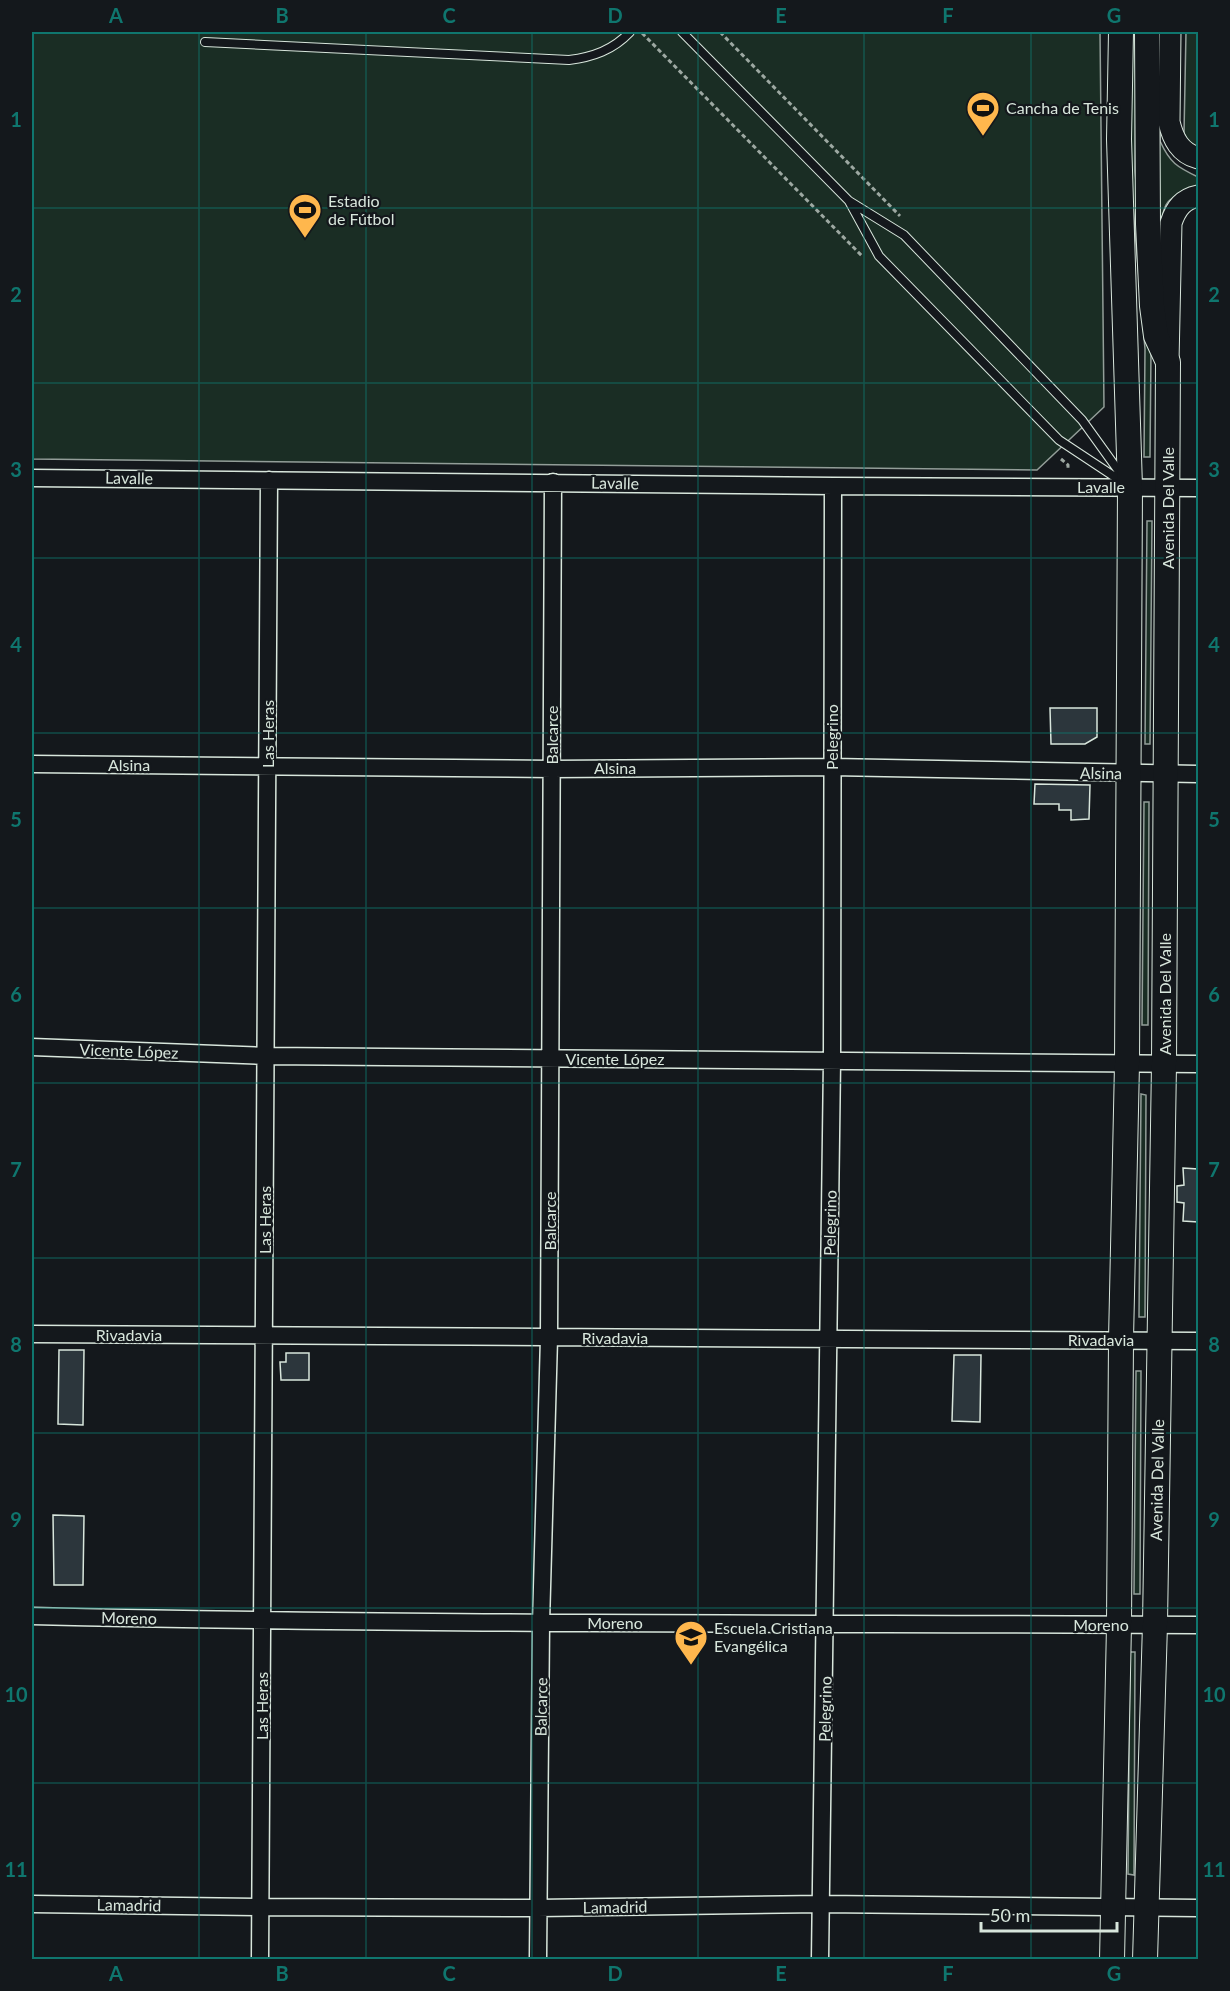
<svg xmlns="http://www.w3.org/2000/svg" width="1230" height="1991" font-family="Lato,sans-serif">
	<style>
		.green { fill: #1a2d24; stroke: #939e99; stroke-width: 1.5 }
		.building { fill: #2c363c; stroke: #d8e6dc; stroke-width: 1.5 }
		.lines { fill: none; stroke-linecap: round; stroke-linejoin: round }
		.service-casing { stroke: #d8e6dc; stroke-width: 10 }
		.minor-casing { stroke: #d8e6dc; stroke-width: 19 }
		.tertiary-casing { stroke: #d8e6dc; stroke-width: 23 }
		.secondary-casing { stroke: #d8e6dc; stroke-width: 26 }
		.path { stroke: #9da8a2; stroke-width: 3; stroke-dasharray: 4.5 3; stroke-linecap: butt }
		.service { stroke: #14181c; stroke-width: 8 }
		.minor { stroke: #14181c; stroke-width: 16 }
		.tertiary { stroke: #14181c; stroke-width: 21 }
		.secondary { stroke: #14181c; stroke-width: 24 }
		.grid { fill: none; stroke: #0f766e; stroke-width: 1.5; stroke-opacity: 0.55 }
		.labels { text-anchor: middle; stroke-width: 4.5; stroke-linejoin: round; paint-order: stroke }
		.poi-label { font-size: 16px; fill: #d8e6dc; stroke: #14181c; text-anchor: start }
		.street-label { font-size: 16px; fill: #d8e6dc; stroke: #14181c }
		.neatline { fill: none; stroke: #0f766e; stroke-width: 2 }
		.grid-label { font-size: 20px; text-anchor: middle; font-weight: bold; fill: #0f766e }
	</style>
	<rect width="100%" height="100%" fill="#14181c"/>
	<path class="green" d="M32,32H1100L1104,407L1037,470L32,459Z
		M1131,32H1136L1135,171L1151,350L1150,457H1144L1145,349L1130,172Z
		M1155,32H1161L1160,141C1170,163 1177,167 1198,177V190C1188,193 1175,194 1168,202C1158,213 1162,249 1162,263L1156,262Z
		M1186,32H1198V153L1189,146L1184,133Z
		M1147,521H1152L1150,744H1145Z
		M1144,802H1149L1148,1025H1142Z
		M1141,1094L1146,1095L1145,1317H1139Z
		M1136,1371H1141L1140,1594H1134Z
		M1130,1652H1135L1134,1875L1128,1874Z"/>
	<path class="building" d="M1050,708H1097V737L1085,744H1051Z
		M1035,784L1090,785L1089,819L1071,820V810H1059V804H1034Z
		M1183,1168L1198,1169V1222L1183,1221L1184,1203L1177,1202V1186L1184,1185Z
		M59,1350H84L83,1425L58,1424Z
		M286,1353H309V1380H281L280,1362H286Z
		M954,1355H981L980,1422L952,1421Z
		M53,1515L84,1516L83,1585H54Z"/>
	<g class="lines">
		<g class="service-casing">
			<path id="service" d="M682,32L849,201L904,235L1082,420L1123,477
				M205,42L569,60C593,57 613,50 630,32
				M849,201L879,256L1059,440L1127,485"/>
		</g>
		<g class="minor-casing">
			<path id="minor" d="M32,478L833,486L1198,488
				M32,764L552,769L832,767L1198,774
				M32,1047L266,1056L1198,1064
				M32,1334L1198,1341
				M32,1616C420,1625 809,1623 1198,1625
				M32,1904L260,1907L538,1908L821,1904L1198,1908
				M260,1960L269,480
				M538,1960L541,1623L549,1338L553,482
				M820,1960L832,1061L833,486"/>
		</g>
		<g class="tertiary-casing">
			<path id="tertiary" d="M1170,32L1169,122C1173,139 1180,153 1198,158
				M1168,362L1171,223C1176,208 1183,199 1198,196"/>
		</g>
		<g class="secondary-casing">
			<path id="secondary" d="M1112,1960L1119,1625L1121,1340L1127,1064L1130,487L1119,139L1121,32
				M1145,1960L1155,1624L1164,1064L1168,362L1156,336L1152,306L1148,224L1147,32"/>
		</g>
		<path class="path" d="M720,32L900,216
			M642,33L863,257
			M1061,459L1068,465V470"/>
		<use href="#service" class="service"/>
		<use href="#minor" class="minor"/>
		<use href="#tertiary" class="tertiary"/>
		<use href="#secondary" class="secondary"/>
	</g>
	<path class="grid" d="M199,32V1960M366,32V1960M532,32V1960M698,32V1960M864,32V1960M1031,32V1960M32,208H1198M32,383H1198M32,558H1198M32,733H1198M32,908H1198M32,1083H1198M32,1258H1198M32,1433H1198M32,1608H1198M32,1783H1198"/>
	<defs>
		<g id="stadium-pin" transform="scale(1.725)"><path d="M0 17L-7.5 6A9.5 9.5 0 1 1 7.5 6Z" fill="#ffb74d" stroke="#14181c"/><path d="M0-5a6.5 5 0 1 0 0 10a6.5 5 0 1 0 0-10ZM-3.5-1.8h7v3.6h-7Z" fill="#111"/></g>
		<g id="school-pin" transform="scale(1.725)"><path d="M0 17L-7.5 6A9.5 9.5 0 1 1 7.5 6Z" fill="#ffb74d" stroke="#14181c"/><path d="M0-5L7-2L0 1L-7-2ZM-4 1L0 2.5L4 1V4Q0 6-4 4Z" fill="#111"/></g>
	</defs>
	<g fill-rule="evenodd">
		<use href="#stadium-pin" x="983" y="108"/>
		<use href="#stadium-pin" x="305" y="210"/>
		<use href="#school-pin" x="691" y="1637"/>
	</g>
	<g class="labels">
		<g class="poi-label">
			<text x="1006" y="114">Cancha de Tenis</text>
			<text x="328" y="207">Estadio<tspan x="328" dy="18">de Fútbol</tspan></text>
			<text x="714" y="1634">Escuela Cristiana<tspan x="714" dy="18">Evangélica</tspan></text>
		</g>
		<g class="street-label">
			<text transform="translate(129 478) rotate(1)" y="6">Lavalle</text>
			<text transform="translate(615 483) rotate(1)" y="6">Lavalle</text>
			<text x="1101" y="493">Lavalle</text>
			<text transform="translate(1168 508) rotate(-90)" y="6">Avenida Del Valle</text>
			<text transform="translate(268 734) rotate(-90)" y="6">Las Heras</text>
			<text transform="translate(552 735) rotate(-90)" y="6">Balcarce</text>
			<text transform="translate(832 737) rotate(-90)" y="6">Pelegrino</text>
			<text x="129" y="771">Alsina</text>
			<text x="615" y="774">Alsina</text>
			<text transform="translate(1101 773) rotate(1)" y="6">Alsina</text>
			<text transform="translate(1165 994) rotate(-90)" y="6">Avenida Del Valle</text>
			<text transform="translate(129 1051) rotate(2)" y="6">Vicente López</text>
			<text x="615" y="1065">Vicente López</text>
			<text transform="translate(265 1220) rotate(-90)" y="6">Las Heras</text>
			<text transform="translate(550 1221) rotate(-90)" y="6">Balcarce</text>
			<text transform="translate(830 1223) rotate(-89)" y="6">Pelegrino</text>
			<text x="129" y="1341">Rivadavia</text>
			<text x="615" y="1344">Rivadavia</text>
			<text x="1101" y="1346">Rivadavia</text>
			<text transform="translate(1157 1480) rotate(-89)" y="6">Avenida Del Valle</text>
			<text transform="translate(129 1618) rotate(1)" y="6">Moreno</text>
			<text x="615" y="1629">Moreno</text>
			<text x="1101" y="1631">Moreno</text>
			<text transform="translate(262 1706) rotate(-90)" y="6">Las Heras</text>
			<text transform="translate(541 1707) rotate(-89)" y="6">Balcarce</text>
			<text transform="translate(825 1709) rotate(-89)" y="6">Pelegrino</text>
			<text transform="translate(129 1905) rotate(1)" y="6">Lamadrid</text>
			<text transform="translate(615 1907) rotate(-1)" y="6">Lamadrid</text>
		</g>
	</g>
	<rect width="1230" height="1991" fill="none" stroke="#14181c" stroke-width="66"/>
	<path d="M981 1922v9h136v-9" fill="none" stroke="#d8e6dc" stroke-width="3"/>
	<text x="990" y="1922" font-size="18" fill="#d8e6dc" stroke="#14181c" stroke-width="4.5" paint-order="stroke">50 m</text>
	<rect x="33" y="33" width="1164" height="1925" class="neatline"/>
	<g class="grid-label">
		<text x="116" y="23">A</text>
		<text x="282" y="23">B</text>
		<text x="449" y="23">C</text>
		<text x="615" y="23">D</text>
		<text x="781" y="23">E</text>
		<text x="948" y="23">F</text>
		<text x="1114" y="23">G</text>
		<text x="16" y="127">1</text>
		<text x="1214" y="127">1</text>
		<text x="16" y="302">2</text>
		<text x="1214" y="302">2</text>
		<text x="16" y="477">3</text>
		<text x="1214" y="477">3</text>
		<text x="16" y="652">4</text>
		<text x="1214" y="652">4</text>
		<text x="16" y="827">5</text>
		<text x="1214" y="827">5</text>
		<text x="16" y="1002">6</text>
		<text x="1214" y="1002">6</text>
		<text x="16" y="1177">7</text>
		<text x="1214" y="1177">7</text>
		<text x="16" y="1352">8</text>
		<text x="1214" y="1352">8</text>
		<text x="16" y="1527">9</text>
		<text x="1214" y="1527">9</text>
		<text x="16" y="1702">10</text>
		<text x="1214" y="1702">10</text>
		<text x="16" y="1877">11</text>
		<text x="1214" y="1877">11</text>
		<text x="116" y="1981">A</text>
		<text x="282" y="1981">B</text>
		<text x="449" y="1981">C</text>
		<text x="615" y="1981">D</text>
		<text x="781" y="1981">E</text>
		<text x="948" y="1981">F</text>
		<text x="1114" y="1981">G</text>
	</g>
</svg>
